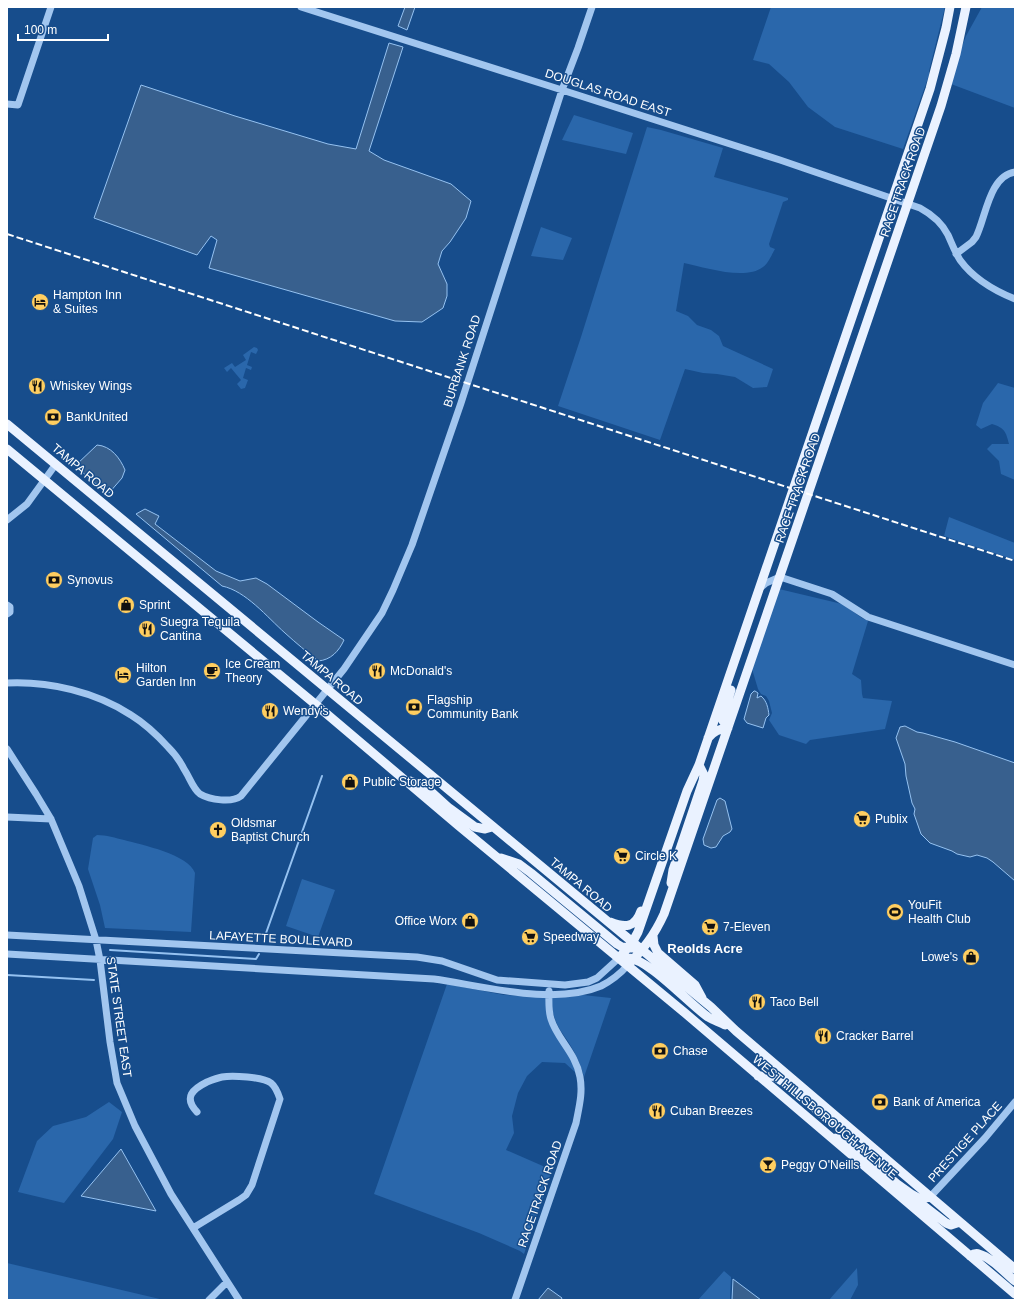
<svg xmlns="http://www.w3.org/2000/svg" width="1022" height="1307" font-family="Helvetica,sans-serif">
	<style>
		.green { fill: #2a67ab }
		.water { fill: #38608e; stroke: #95c2f1 }
		.lines { fill: none; stroke-linecap: round; stroke-linejoin: round }
		.stream { stroke: #95c2f1; stroke-width: 2 }
		.minor { stroke: #a2c6ef; stroke-width: 7 }
		.major { stroke: #eaf2ff; stroke-width: 9 }
		.rail { stroke: #fff; stroke-width: 2; stroke-dasharray: 7 3; stroke-linecap: butt }
		.labels { text-anchor: middle; stroke-width: 3; stroke-linejoin: round; paint-order: stroke }
		.street-label { font-size: 12px; fill: #fff; stroke: #174d8c }
		.poi-label { font-size: 12px; fill: #fff; stroke: #174d8c; text-anchor: start }
		.neighbourhood-label { font-size: 13px; font-weight: bold; fill: #fff; stroke: #174d8c }
	</style>
	<rect width="100%" height="100%" fill="#174d8c"/>
	<path class="green" d="M771,7H945L929,71V75L903,149L835,127L808,107L789,82L769,64L753,60Z
		M982,7H1015V108L951,84L959,54L966,36Z
		M574,115L633,133L626,154L562,140Z
		M647,127L661,130L723,148L714,177L788,198V200L783,202L769,244L770,247L775,249C772,254 768,264 763,267C745,281 704,267 684,263L676,311L688,316L697,325L711,330L719,336L723,346L773,369L767,387L753,388L735,377L717,374L703,373L685,369L660,440L558,406L581,337Z
		M541,227L572,238L563,260L531,256Z
		M254,347L257,348L258,350L256,354L251,352L247,365L252,367L251,370L246,368L243,378L248,380L245,388L241,389L237,384L241,380L231,368L227,372L224,368L232,363L235,367L246,360L243,355Z
		M998,383L1015,388V480L1001,474L999,461L987,449L992,444H1009C1006,432 1005,428 992,424L981,429L976,425L983,403Z
		M949,517L1015,543V560L944,536Z
		M779,589L842,604L862,618L868,621L852,674L861,680L862,694L863,698L892,701L885,729L810,740L806,744L779,735L769,720L772,713L769,701L766,696L761,694L758,689L752,669Z
		M97,835C106,835 116,838 124,840C142,845 188,854 195,873L191,932L105,928L100,905L88,869L93,838Z
		M302,879L335,890L318,937L286,926Z
		M447,984L504,995L546,997V1009L574,1065L576,1073L565,1063L542,1062L527,1076L518,1093L512,1116L514,1133L506,1150L552,1170L524,1254L520,1251L479,1233L374,1194Z
		M583,995L611,998L584,1077C581,1065 576,1054 569,1043C564,1035 558,1028 555,1019C552,1012 552,1005 552,997Z
		M109,1102L122,1112L113,1139L64,1203L18,1192L37,1141L53,1126L86,1117Z
		M7,1263L164,1300H7Z
		M857,1268L858,1285L850,1300H829Z
		M724,1271L731,1277L730,1300H698Z"/>
	<path class="water" d="M405,7H415L407,30L398,26Z
		M389,43L403,47L369,151L384,160L451,184L471,201L466,218L450,242L442,251L438,264L447,284V296L443,308L422,322L395,321L209,268L217,240L211,236L197,255L94,218L141,85L235,116L328,144L356,149Z
		M97,445C111,446 120,458 125,470L122,478L109,493L88,478L76,465Z
		M145,509L159,516L155,524L216,571L240,581L256,578L267,584L318,622L344,640C339,651 331,660 318,661C307,652 296,643 285,633C267,617 246,591 222,586L136,514Z
		M754,691H755L758,693L757,698L761,696C767,701 768,708 769,715L766,718L763,728L747,723L744,719L751,694Z
		M905,726L917,732L923,733L955,742L1015,763V881L993,862L987,858L977,855L970,857L957,854L952,851L930,843L921,834L914,814L915,809L912,803L906,776L905,764L896,738L900,727Z
		M720,798L725,801L732,829L730,832L723,836L716,847L711,848L704,845L703,839L717,800Z
		M121,1149L156,1211L81,1196Z
		M733,1279L761,1300H732Z
		M548,1288L562,1298L561,1300H538Z"/>
	<g class="lines">
		<path class="stream" d="M265,936L322,776
			M110,950L256,959L259,954
			M7,975L94,980"/>
		<path class="minor" d="M301,7L562,90L780,160L920,208C931,214 942,223 948,235C952,244 955,252 960,260C973,278 995,291 1015,299
			M7,104L18,105L51,7
			M956,254L972,242L976,237C986,217 989,176 1015,172
			M7,520L27,504L56,464
			M760,588L766,583L780,577L832,594L868,617L1015,665
			M7,605L10,607V612L7,614
			M7,683C49,681 96,692 131,715C144,723 158,736 168,747C174,753 180,761 184,769C189,776 193,789 200,794C210,800 232,803 241,796L344,669L382,613L393,590L412,545L461,403L562,90L578,48L592,7
			M7,749L36,794L51,819L79,886L96,940L100,960L110,1042L117,1083L135,1126L171,1194L239,1300
			M7,817L51,819
			M7,935L417,957L442,961L497,980L565,985L588,982L597,978L619,958
			M7,954L434,979C483,986 554,1006 601,986C611,981 620,974 628,965
			M930,1197L985,1138L1015,1102
			M193,1228L239,1200L246,1195L252,1185L280,1099C278,1093 276,1087 271,1083C263,1077 232,1075 222,1077C217,1078 212,1080 207,1082C193,1089 183,1097 197,1112
			M209,1300L227,1282
			M515,1300L576,1123C579,1107 583,1093 580,1077C576,1053 557,1039 551,1019C548,1010 549,1000 549,991"/>
		<path class="major" d="M7,424L711,1007L736,1031L1015,1269
			M7,449L315,704L459,826L685,1013L1015,1294
			M708,738C714,731 719,729 728,728L723,721V716L731,690
			M410,781L427,788L449,808L475,827L485,829L492,827
			M501,858L519,864L531,873L617,944L622,947L633,948
			M671,883L673,870L703,781L704,775L699,765
			M610,922C625,928 635,928 641,911
			M653,936L654,945L658,953L695,985L702,998
			M619,958L632,943L638,932L687,791L699,765L930,89L946,28L950,7
			M628,958C649,959 689,1004 708,1017C713,1020 719,1022 725,1025
			M628,965C644,948 654,936 664,914L941,106L956,54L966,7
			M758,1076H771L775,1077L785,1083L830,1121L843,1123
			M836,1138L850,1144L897,1184L911,1194L920,1199L930,1197
			M908,1202L924,1206L946,1223L951,1225L960,1222
			M970,1256C973,1254 976,1253 979,1254C991,1257 1005,1273 1015,1281"/>
		<path class="rail" d="M7,234L1015,561"/>
	</g>
	<defs>
		<g id="hotel-disc" transform="scale(0.9)"><circle r="9.5" fill="#ffce60" stroke="#174d8c"/><path d="M-6-4.5h1.5V1H6V5H4.5V3h-9V5H-6ZM-4 0a1.8 1.8 0 1 1 3.6 0ZM.5 0V-2.5h3Q6-2.5 6 0Z" fill="#111"/></g>
		<g id="restaurant-disc" transform="scale(0.9)"><circle r="9.5" fill="#ffce60" stroke="#174d8c"/><path d="M-5-6h1v4h1v-4h1v4h1v-4h1v5L-1.5 .5V6h-2V.5L-5-1ZM5-6V6H3V1.5H1.5Q1.5-4 5-6Z" fill="#111"/></g>
		<g id="bank-disc" transform="scale(0.9)"><circle r="9.5" fill="#ffce60" stroke="#174d8c"/><path d="M-6-4H6V4H-6ZM0-2.3a2.3 2.3 0 1 0 0 4.6a2.3 2.3 0 1 0 0-4.6Z" fill="#111"/></g>
		<g id="shop-disc" transform="scale(0.9)"><circle r="9.5" fill="#ffce60" stroke="#174d8c"/><path d="M-5-2.5h2.3a2.7 3.5 0 0 1 5.4 0H5L5.5 6h-11ZM-1.5-2.5h3a1.5 2.3 0 0 0-3 0Z" fill="#111"/></g>
		<g id="cafe-disc" transform="scale(0.9)"><circle r="9.5" fill="#ffce60" stroke="#174d8c"/><path d="M-5.5-4.5H6V0H3Q3 3.5 0 3.5H-2.5Q-5.5 3.5-5.5 0ZM3-3.2v2h1.7v-2ZM-6 4.5H4V6H-6Z" fill="#111"/></g>
		<g id="supermarket-disc" transform="scale(0.9)"><circle r="9.5" fill="#ffce60" stroke="#174d8c"/><path d="M-6-5.5h2.5l.6 2H6L4.5 2H-2.5L-4.4-4H-6ZM-1.5 3.2a1.3 1.3 0 1 0 .1 0ZM3 3.2a1.3 1.3 0 1 0 .1 0Z" fill="#111"/></g>
		<g id="church-disc" transform="scale(0.9)"><circle r="9.5" fill="#ffce60" stroke="#174d8c"/><path d="M-1.2-6h2.4v3.5h3.3v2.4h-3.3V6h-2.4V-.1h-3.3v-2.4h3.3Z" fill="#111"/></g>
		<g id="stadium-disc" transform="scale(0.9)"><circle r="9.5" fill="#ffce60" stroke="#174d8c"/><path d="M0-5a6.5 5 0 1 0 0 10a6.5 5 0 1 0 0-10ZM-3.5-1.8h7v3.6h-7Z" fill="#111"/></g>
		<g id="bar-disc" transform="scale(0.9)"><circle r="9.5" fill="#ffce60" stroke="#174d8c"/><path d="M-6-5H6L.8 .8V4.5H3.5V6h-7V4.5H-.8V.8Z" fill="#111"/></g>
	</defs>
	<g fill-rule="evenodd">
		<use href="#hotel-disc" x="40" y="302"/>
		<use href="#restaurant-disc" x="37" y="386"/>
		<use href="#bank-disc" x="53" y="417"/>
		<use href="#bank-disc" x="54" y="580"/>
		<use href="#shop-disc" x="126" y="605"/>
		<use href="#restaurant-disc" x="147" y="629"/>
		<use href="#cafe-disc" x="212" y="671"/>
		<use href="#restaurant-disc" x="377" y="671"/>
		<use href="#hotel-disc" x="123" y="675"/>
		<use href="#bank-disc" x="414" y="707"/>
		<use href="#restaurant-disc" x="270" y="711"/>
		<use href="#shop-disc" x="350" y="782"/>
		<use href="#supermarket-disc" x="862" y="819"/>
		<use href="#church-disc" x="218" y="830"/>
		<use href="#supermarket-disc" x="622" y="856"/>
		<use href="#stadium-disc" x="895" y="912"/>
		<use href="#shop-disc" x="470" y="921"/>
		<use href="#supermarket-disc" x="710" y="927"/>
		<use href="#supermarket-disc" x="530" y="937"/>
		<use href="#shop-disc" x="971" y="957"/>
		<use href="#restaurant-disc" x="757" y="1002"/>
		<use href="#restaurant-disc" x="823" y="1036"/>
		<use href="#bank-disc" x="660" y="1051"/>
		<use href="#bank-disc" x="880" y="1102"/>
		<use href="#restaurant-disc" x="657" y="1111"/>
		<use href="#bar-disc" x="768" y="1165"/>
	</g>
	<g class="labels">
		<g class="street-label">
			<text transform="translate(608 93) rotate(18)" y="4">DOUGLAS ROAD EAST</text>
			<text transform="translate(903 182) rotate(-71)" y="4">RACE TRACK ROAD</text>
			<text transform="translate(462 361) rotate(-72)" y="4">BURBANK ROAD</text>
			<text transform="translate(83 471) rotate(40)" y="4">TAMPA ROAD</text>
			<text transform="translate(798 488) rotate(-71)" y="4">RACE TRACK ROAD</text>
			<text transform="translate(332 678) rotate(40)" y="4">TAMPA ROAD</text>
			<text transform="translate(581 885) rotate(40)" y="4">TAMPA ROAD</text>
			<text transform="translate(281 939) rotate(3)" y="4">LAFAYETTE BOULEVARD</text>
			<text transform="translate(119 1017) rotate(82)" y="4">STATE STREET EAST</text>
			<text transform="translate(825 1117) rotate(40)" y="4">WEST HILLSBOROUGH AVENUE</text>
			<text transform="translate(965 1142) rotate(-48)" y="4">PRESTIGE PLACE</text>
			<text transform="translate(540 1194) rotate(-71)" y="4">RACETRACK ROAD</text>
		</g>
		<g class="poi-label">
			<text x="53" y="299">Hampton Inn<tspan x="53" dy="14">&amp; Suites</tspan></text>
			<text x="50" y="390">Whiskey Wings</text>
			<text x="66" y="421">BankUnited</text>
			<text x="67" y="584">Synovus</text>
			<text x="139" y="609">Sprint</text>
			<text x="160" y="626">Suegra Tequila<tspan x="160" dy="14">Cantina</tspan></text>
			<text x="225" y="668">Ice Cream<tspan x="225" dy="14">Theory</tspan></text>
			<text x="136" y="672">Hilton<tspan x="136" dy="14">Garden Inn</tspan></text>
			<text x="390" y="675">McDonald's</text>
			<text x="427" y="704">Flagship<tspan x="427" dy="14">Community Bank</tspan></text>
			<text x="283" y="715">Wendy's</text>
			<text x="363" y="786">Public Storage</text>
			<text x="875" y="823">Publix</text>
			<text x="231" y="827">Oldsmar<tspan x="231" dy="14">Baptist Church</tspan></text>
			<text x="635" y="860">Circle K</text>
			<text x="908" y="909">YouFit<tspan x="908" dy="14">Health Club</tspan></text>
			<text x="457" y="925" text-anchor="end">Office Worx</text>
			<text x="723" y="931">7-Eleven</text>
			<text x="543" y="941">Speedway</text>
			<text x="958" y="961" text-anchor="end">Lowe's</text>
			<text x="770" y="1006">Taco Bell</text>
			<text x="836" y="1040">Cracker Barrel</text>
			<text x="673" y="1055">Chase</text>
			<text x="893" y="1106">Bank of America</text>
			<text x="670" y="1115">Cuban Breezes</text>
			<text x="781" y="1169">Peggy O'Neills</text>
		</g>
		<g class="neighbourhood-label">
			<text x="705" y="953">Reolds Acre</text>
		</g>
	</g>
	<rect width="1022" height="1307" fill="none" stroke="#ffffff" stroke-width="16"/>
	<path d="M18 34v6h90v-6" fill="none" stroke="#ffffff" stroke-width="2"/>
	<text x="24" y="34" font-size="12" fill="#ffffff" stroke="#174d8c" stroke-width="3" paint-order="stroke">100 m</text>
</svg>
